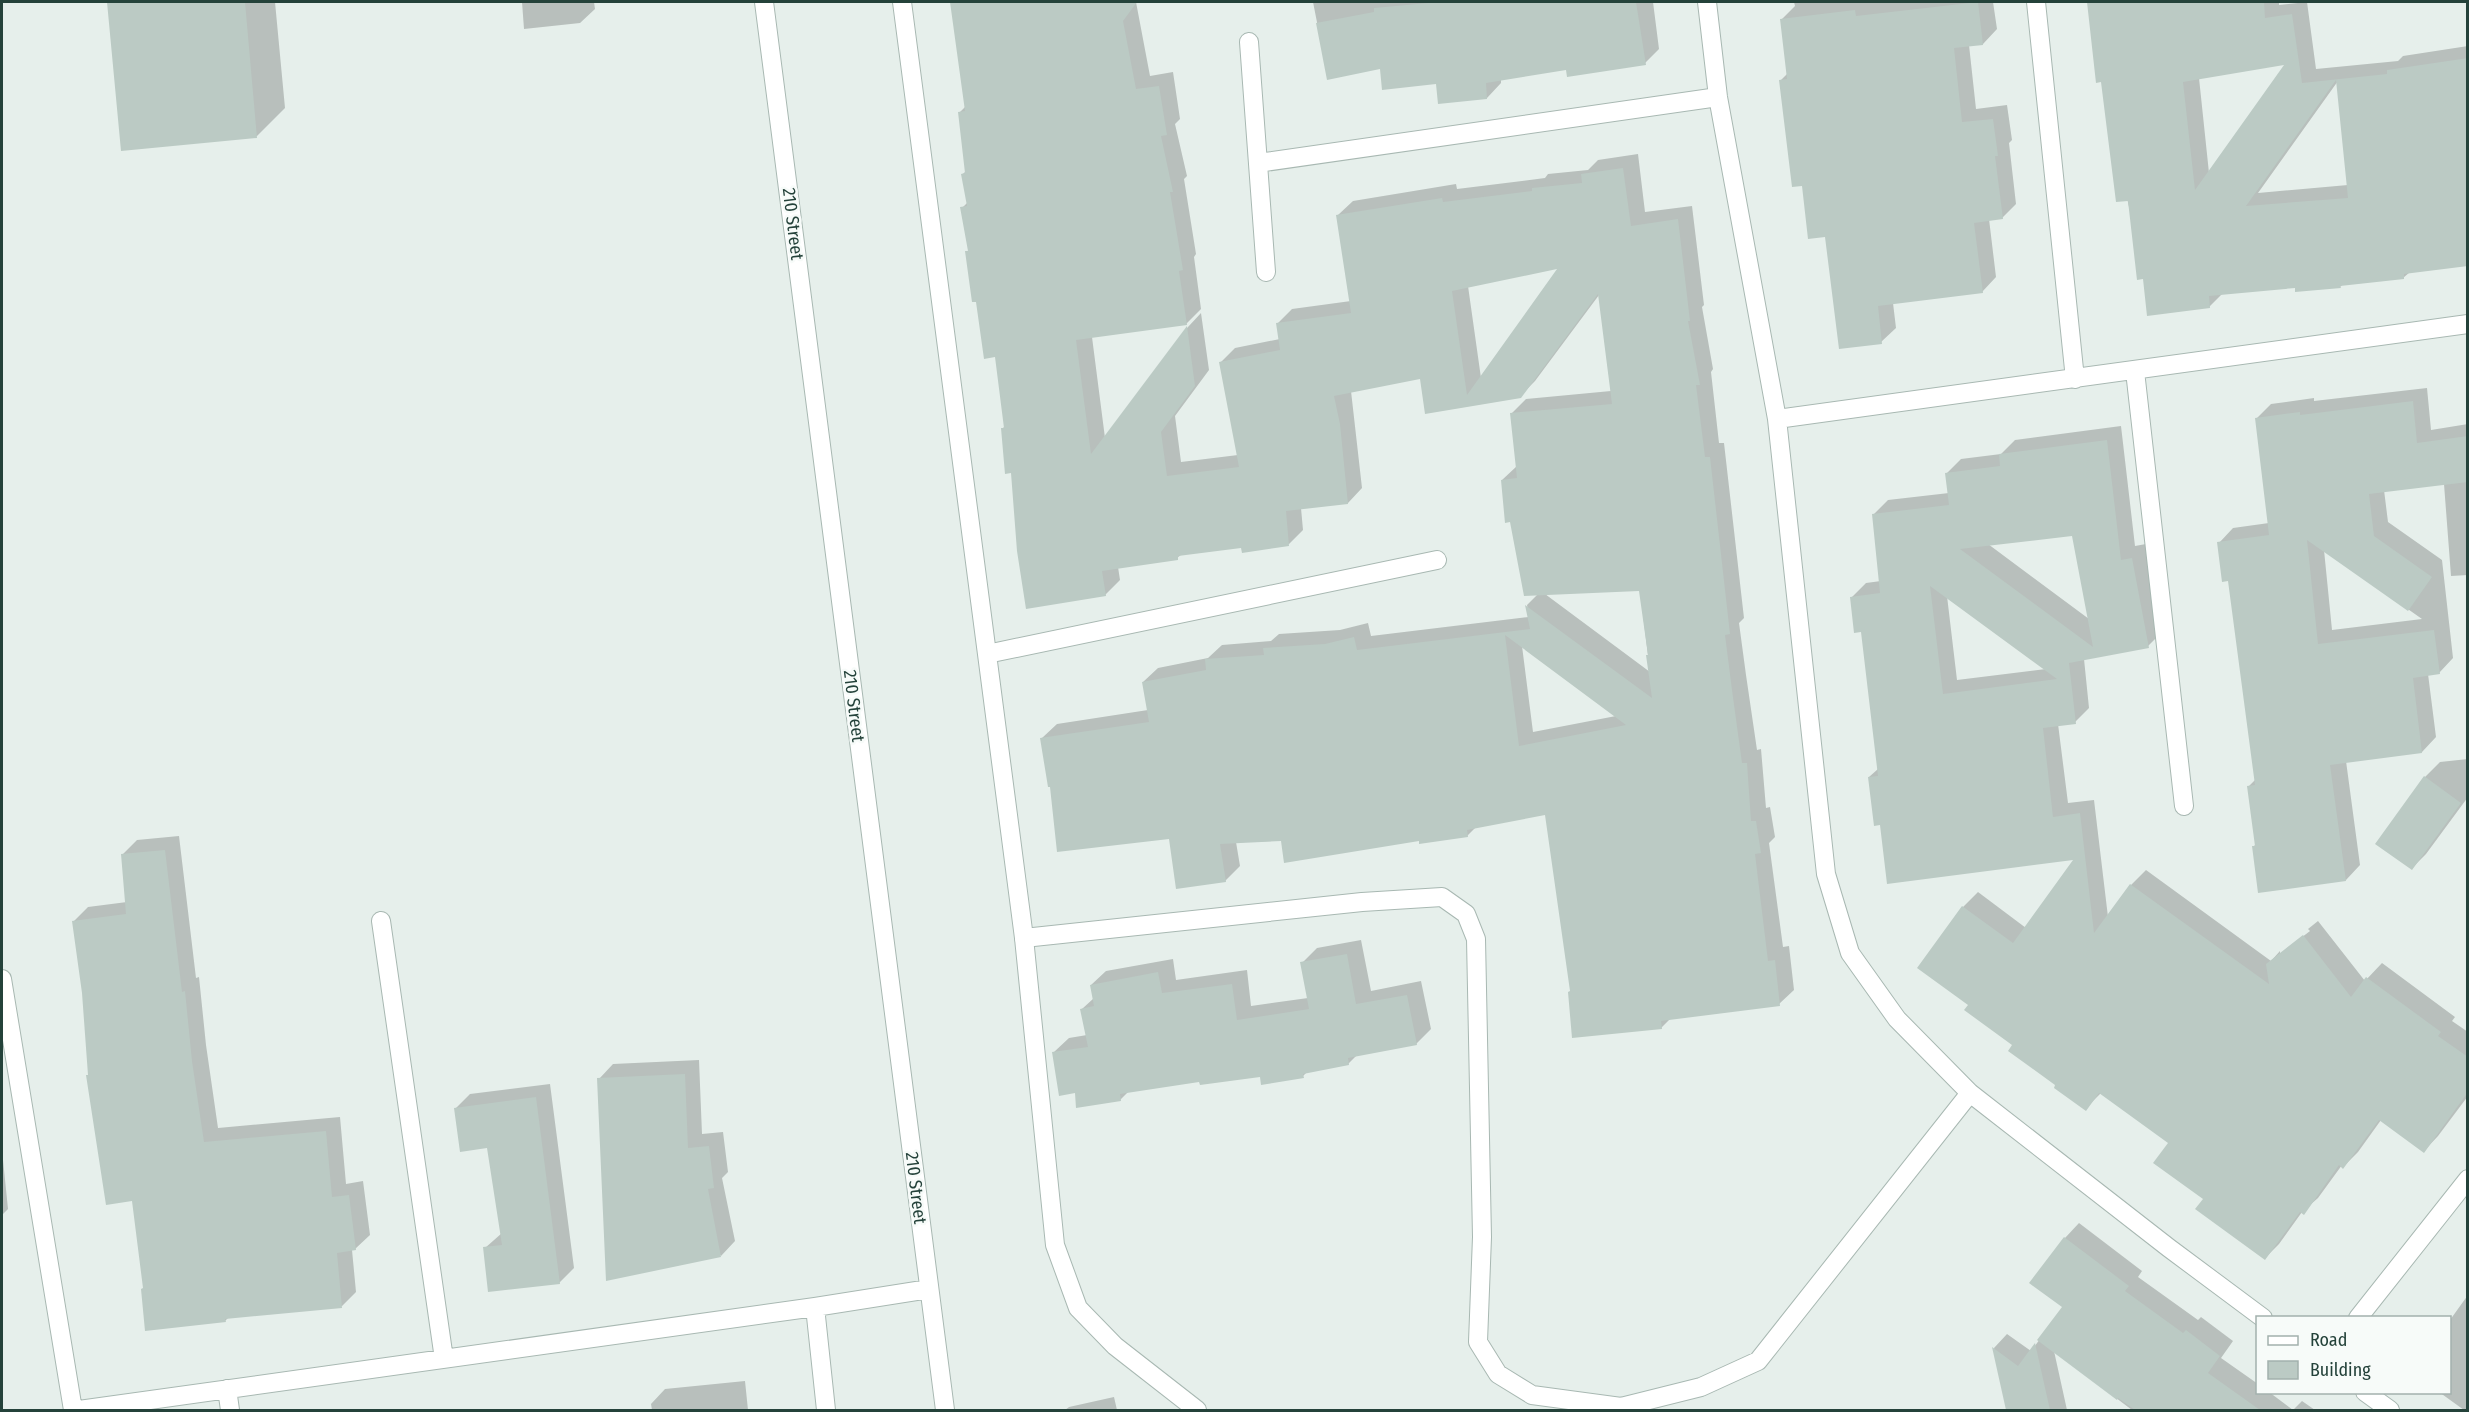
<svg xmlns="http://www.w3.org/2000/svg" width="2469" height="1412" font-family="'Fira Sans Condensed',sans-serif">
	<style>
		.shadow { fill: #0003; fill-rule: evenodd }
		.building { fill: #bbcac4; fill-rule: evenodd }
		.lines { fill: none; stroke-linecap: round; stroke-linejoin: round }
		.lane-casing { stroke: #a8b8b2; stroke-width: 20 }
		.street-casing { stroke: #a8b8b2; stroke-width: 20 }
		.lane { stroke: #fff; stroke-width: 18 }
		.street { stroke: #fff; stroke-width: 18 }
		.labels { text-anchor: middle; stroke-width: 5; stroke-linejoin: round; paint-order: stroke }
		.street-label { font-size: 18px; fill: #24423a; stroke: #f7fbf9 }
	</style>
	<rect width="100%" height="100%" fill="#e6efeb"/>
	<path class="shadow" d="M109,2H275L285,108L257,136L122,150Z
		M522,2H594L595,9L580,23L524,29Z
		M952,2H1140H1136L1150,76L1173,72L1180,119L1175,124L1187,176L1184,179L1196,254L1194,257L1201,309L1186,324L1092,337L1105,438L1188,327L1201,313L1209,370L1175,416L1181,462L1238,455L1221,362L1235,348L1280,339L1277,324L1292,309L1351,301L1338,215L1353,201L1456,184L1457,189L1545,178L1548,174L1588,170L1598,160L1638,154L1645,212L1692,206L1704,305L1702,307L1713,369L1711,372L1719,443H1724L1744,618L1739,623L1746,675L1757,750L1761,749L1766,808L1770,807L1775,837L1769,843L1783,947L1789,946L1794,990L1779,1004L1671,1018L1661,1028L1572,990L1547,813L1476,827L1467,836L1236,842L1240,866L1225,881L1170,838L1051,785L1042,738L1057,724L1148,710L1143,682L1158,668L1208,658L1222,645L1271,641L1279,634L1340,630L1368,623L1371,636L1529,617L1527,605L1538,594L1502,480L1517,466L1512,413L1526,399L1611,391L1599,295L1535,381L1520,396L1427,412L1421,377L1351,391L1362,488L1348,503L1301,508L1303,530L1289,544L1242,546L1182,554L1177,558L1118,567L1120,580L1105,595L1012,471L1002,429L1005,426L997,355L967,252L969,249L962,208L968,202L963,174L967,170L960,112L966,106ZM1561,266L1481,378L1468,286ZM1640,590L1650,672L1545,594ZM1522,646L1616,716L1533,732Z
		M1313,2H1653L1659,49L1645,63L1568,68L1501,79V83L1487,98L1381,67L1328,78Z
		M1794,2H1993L1997,29L1983,44L1969,45L1976,109L2007,105L2012,140L2009,143L2016,204L2002,218L1989,219L1996,277L1982,292L1893,303L1896,328L1881,342L1803,184L1781,80L1788,73L1782,19L1795,6Z
		M2088,2H2279V5L2307,2L2316,69L2398,61L2403,56L2468,46V265L2410,272L2403,278L2343,284L2340,287L2296,286L2223,293L2209,307L2144,277L2102,81H2097ZM2288,63L2209,173L2199,78ZM2338,81L2348,185L2258,193Z
		M2427,388L2431,430L2468,424V575L2451,576L2444,484L2384,490L2388,522L2442,560L2453,658L2439,673L2428,674L2436,737L2422,752L2346,761L2360,865L2346,880L2253,847L2256,844L2249,786L2256,779L2229,580L2219,543L2233,528L2269,523L2257,418L2271,404L2314,398V401ZM2324,550L2422,619L2332,630Z
		M2121,426L2135,546L2146,544L2162,632L2148,646L2084,659L2089,708L2075,722L2058,724L2068,803L2094,800L2108,917L2131,885L2146,870L2271,961L2280,951V954L2310,931L2308,929L2318,921L2365,981L2382,963L2455,1017L2452,1021L2468,1032V1096L2438,1136L2424,1151L2381,1120L2358,1152L2343,1167L2342,1165L2318,1198L2302,1212L2279,1244L2265,1258L2205,1199L2170,1143L2101,1093L2085,1109L1971,1004L1919,967L1963,907L1978,892L2026,928L2077,858L1882,823L1869,777L1878,769L1862,630L1851,598L1866,583L1881,581L1873,515L1888,500L1949,493L1947,473L1961,459L2001,454L2015,440ZM2073,534L2089,619L1988,544ZM1947,596L2046,669L1957,680Z
		M2468,759V797L2426,854L2412,868L2425,777L2440,762Z
		M179,836L196,978L199,977L206,1045L218,1128L340,1117L346,1184L363,1181L370,1235L355,1249L352,1250L356,1292L342,1306L229,1317L225,1321L144,1287L133,1199L90,1074L83,993L74,921L88,907L127,902L122,855L137,840Z
		M1361,940L1371,991L1421,981L1431,1029L1416,1044L1357,1055L1348,1064L1308,1071L1303,1076L1261,1075L1201,1081L1129,1091L1120,1100L1076,1091L1054,1052L1069,1038L1087,1035L1082,1009L1094,998L1091,985L1106,971L1173,959L1176,980L1247,970L1251,1006L1308,998L1302,963L1317,948Z
		M699,1060L702,1134L723,1132L728,1172L722,1178L735,1241L721,1256L599,1079L613,1064Z
		M550,1084L574,1268L559,1283L485,1248L502,1233L489,1147L455,1109L470,1094Z
		M2,1150L8,1209L2,1215Z
		M2079,1223L2142,1271L2138,1277L2198,1320L2201,1317L2233,1341L2221,1358L2258,1384V1392H2269L2293,1410H2132L2054,1351L2067,1410H2007L1994,1348L2007,1334L2031,1351L2064,1307L2065,1238Z
		M2468,1295V1410H2464L2439,1392H2450V1320Z
		M745,1381L748,1410H652L651,1404L665,1389Z
		M1114,1397L1117,1410H1065L1069,1407Z
		M2302,1401L2315,1410H2293Z"/>
	<path class="building" d="M107,2H245L257,138L121,151Z
		M950,2H1137L1123,21L1136,89L1159,86L1167,135L1161,136L1173,192H1170L1183,270L1179,271L1187,325L1076,340L1091,454L1187,326L1195,386L1161,432L1167,476L1239,467L1219,362L1280,350L1276,323L1351,313L1336,215L1442,198L1443,202L1532,191V188L1582,183L1581,174L1623,168L1631,226L1678,219L1690,321H1688L1700,385H1696L1705,457H1710L1730,634L1725,635L1732,690L1742,763H1747L1751,821H1756L1761,853L1755,854L1768,961L1775,960L1780,1006L1661,1021L1662,1029L1572,1038L1568,992L1570,991L1545,815L1467,830L1468,837L1419,844V841L1284,863L1281,841L1220,844L1226,882L1176,889L1169,839L1057,852L1050,787H1048L1040,738L1149,722L1142,682L1206,670L1205,659L1264,655L1263,648L1325,644L1354,637L1357,650L1530,629L1525,605L1652,698L1646,655H1648L1639,591L1524,596L1510,522L1505,523L1501,480L1517,478L1510,413L1612,404L1598,294L1521,398L1425,414L1420,379L1334,396L1340,424L1348,504L1286,511L1289,546L1242,553L1241,548L1178,556V560L1102,571L1106,596L1026,609L1017,551L1011,473L1005,474L1001,428H1004L995,357L984,359L976,302H972L965,251H968L960,207L967,206L961,174L965,173L958,112L965,111ZM1557,269L1467,395L1452,291ZM1505,635L1626,725L1519,746Z
		M1439,2H1636L1646,65L1567,77L1566,70L1486,83L1487,99L1438,104L1436,84L1382,90L1380,69L1327,80L1316,23L1374,12V8Z
		M1978,2L1983,45L1954,48L1962,122L1993,119L1998,156H1995L2003,219L1974,223L1983,293L1878,306L1882,344L1839,349L1825,237L1808,239L1802,186L1792,187L1779,80L1787,79L1780,19L1855,10L1856,16Z
		M2087,2H2264L2265,18L2292,14L2302,83L2387,74V70L2468,58V266L2404,274V279L2340,286L2341,288L2295,292V288L2209,296L2210,308L2147,316L2143,279L2137,280L2128,201L2116,202L2101,82L2096,83ZM2284,65L2195,190L2183,82ZM2336,80L2348,198L2246,206Z
		M2413,401L2417,443L2468,436V482L2369,494L2374,536L2432,577L2408,611L2307,540L2318,644L2434,630L2440,674L2413,678L2422,753L2330,765L2346,881L2258,893L2252,846H2255L2247,786L2255,785L2228,581L2222,582L2217,542L2269,535L2255,418L2300,412V415Z
		M2107,440L2121,560L2132,558L2149,648L2069,663L2076,724L2043,728L2053,817L2080,813L2094,933L2130,884L2269,984L2266,964L2303,935L2351,997L2366,977L2441,1032L2438,1036L2468,1057V1092L2424,1153L2379,1120L2343,1169L2339,1165L2304,1215L2300,1212L2265,1260L2195,1209L2203,1199L2153,1163L2168,1143L2099,1093L2086,1111L2054,1088L2055,1085L2008,1051L2012,1045L1964,1010L1968,1005L1917,968L1962,906L2013,943L2073,860L1887,884L1880,825L1874,826L1868,777L1878,776L1861,632L1854,633L1850,597L1880,593L1872,514L1949,505L1945,473L2000,466L1999,454ZM2072,536L2093,647L1960,549ZM1930,586L2057,679L1943,694Z
		M2424,776L2461,803L2412,870L2375,844Z
		M165,850L182,992L185,991L192,1061L204,1142L326,1131L332,1197L349,1195L356,1250L337,1253L342,1308L225,1319L226,1322L145,1331L141,1289L143,1288L132,1201L106,1205L86,1075H88L82,993L72,921L126,914L121,854Z
		M1347,954L1356,1004L1407,995L1417,1045L1348,1058L1349,1065L1303,1074L1304,1078L1261,1085L1260,1077L1200,1085L1199,1082L1120,1094L1121,1101L1076,1108L1075,1093L1059,1096L1052,1052L1088,1047L1080,1009L1094,1006L1090,985L1158,972L1162,993L1232,984L1237,1020L1309,1009L1300,962Z
		M685,1074L688,1148L709,1146L714,1188L708,1189L721,1257L606,1281L597,1078Z
		M536,1097L560,1284L488,1292L483,1247L502,1245L487,1148L460,1152L454,1108Z
		M2064,1237L2129,1286L2125,1291L2183,1333L2186,1330L2220,1356L2208,1373L2260,1410H2135L2118,1398L2117,1400L2037,1340L2062,1307L2029,1283Z
		M2035,1343L2050,1410H2006L1992,1347L2018,1366Z"/>
	<g class="lines">
		<g class="lane-casing">
			<path id="lane" d="M1024,938L1055,1245L1078,1308L1115,1346L1197,1410"/>
		</g>
		<g class="street-casing">
			<path id="street" d="M764,2L945,1410
				M902,2L1024,938L1362,902L1442,897L1466,914L1476,939L1482,1237L1478,1342L1498,1374L1532,1395L1621,1407L1701,1387L1758,1361L1970,1093
				M1707,2L1718,97L1777,419L1826,874L1850,953L1897,1019L1970,1093L2169,1248L2263,1318
				M2036,2L2075,379
				M1249,42L1266,272
				M1258,163L1718,97
				M2135,371L2184,806
				M1777,419L2468,324
				M987,654L1437,560
				M381,921L444,1359
				M2,979L73,1410
				M815,1307L826,1410
				M2358,1318L2468,1179
				M227,1389L230,1410
				M2365,1392L2390,1410
				M79,1410L815,1307L929,1289"/>
		</g>
		<use href="#lane" class="lane"/>
		<use href="#street" class="street"/>
	</g>
	<g class="labels">
		<g class="street-label">
			<text transform="translate(793 224) rotate(83)" y="6">210 Street</text>
			<text transform="translate(854 706) rotate(83)" y="6">210 Street</text>
			<text transform="translate(916 1188) rotate(83)" y="6">210 Street</text>
		</g>
	</g>
	<rect width="2469" height="1412" fill="none" stroke="#24423a" stroke-width="6"/>
	<rect x="2256" y="1316" width="195" height="78" fill="#f7fbf9" stroke="#a3b1ad" stroke-width="1.5"/>
	<rect x="2268" y="1336" width="30" height="9" fill="#ffffff" stroke="#a3b1ad" stroke-width="1.5"/>
	<text x="2310" y="1346" font-size="18" fill="#24423a">Road</text>
	<rect x="2268" y="1361" width="30" height="18" fill="#bbcac4" stroke="#a3b1ad" stroke-width="1.5"/>
	<text x="2310" y="1376" font-size="18" fill="#24423a">Building</text>
</svg>
